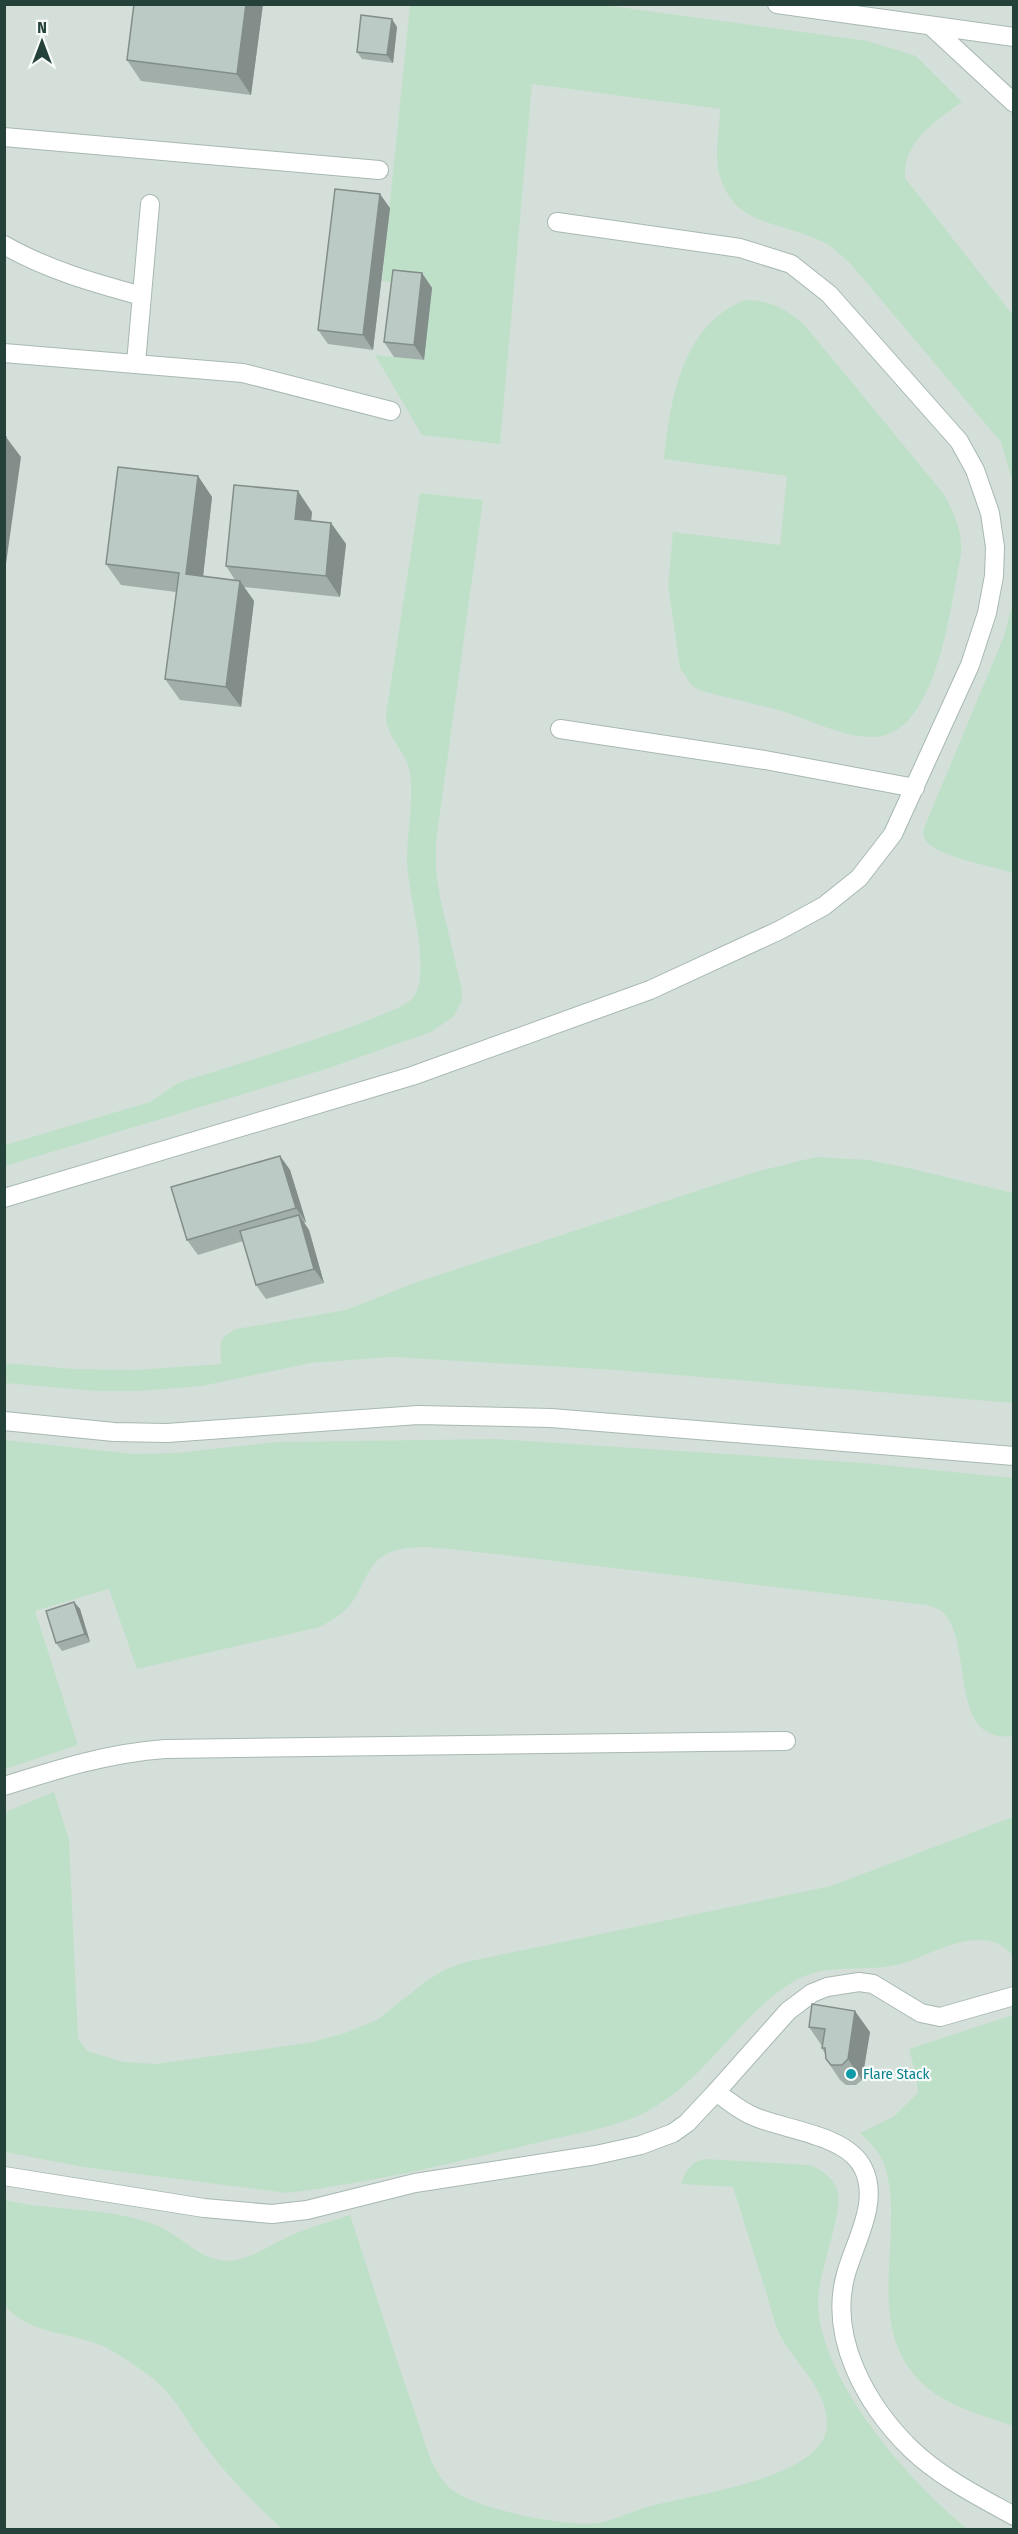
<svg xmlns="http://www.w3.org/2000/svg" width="1018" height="2534" font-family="'Fira Sans Condensed',sans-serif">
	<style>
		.built { fill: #d4dfda }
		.green { fill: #bfe0c8 }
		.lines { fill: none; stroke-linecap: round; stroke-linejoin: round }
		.service-casing { stroke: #a8b8b2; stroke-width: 20 }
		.service { stroke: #fff; stroke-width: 18 }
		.wall { fill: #a1aea9 }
		.shaded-wall { fill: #838d89 }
		.building { fill: #bbcac4; stroke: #838d89; stroke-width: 1.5 }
		.culture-dot { fill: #0f9aa8; stroke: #f7fbf9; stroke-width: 2 }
		.labels { text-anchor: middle; stroke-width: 4.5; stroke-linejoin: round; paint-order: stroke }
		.culture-label { font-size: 15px; fill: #0d838f; stroke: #f7fbf9; text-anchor: start }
	</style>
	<rect width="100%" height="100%" fill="#e6efeb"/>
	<path class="built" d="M5,5H1013V2529H5Z"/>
	<path class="green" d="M410,5H604L868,41L916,56L962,102C936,121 903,141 905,178L1013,315V483L1001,442L850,263C842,256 834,248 825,243C783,221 733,228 719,173C714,153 720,129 720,109L532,84L500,444L422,435L375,355L394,357L403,284L382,281Z
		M746,300C771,300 790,311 807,328L943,493C954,513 963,531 961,555C951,601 938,736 874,737C844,738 810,720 782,711C755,704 728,698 702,691L692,686L680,668L668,586L673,532L780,545L787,476L664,459C670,401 682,323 746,300Z
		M420,493L483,500L436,842V871L440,897L462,990V1001L453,1017L431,1032L326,1069L5,1166V1145L150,1102L178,1083C212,1072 400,1016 413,998C433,971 407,893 407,859C407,832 414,801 410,773C407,752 386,738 386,715Z
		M1013,602L1014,873H1013C995,867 936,856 926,841C923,837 923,832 924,828L1004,636Z
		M816,1157L868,1160L904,1167L1013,1193V1403L616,1370L391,1357L311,1363L202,1386L139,1391H96L5,1383V1363L74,1369L135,1370L221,1364C221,1344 216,1339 236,1329L346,1310L414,1283L755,1172Z
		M495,1439L863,1463L1013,1478V1736C945,1745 976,1636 940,1610C936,1608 931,1606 927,1605L469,1551C442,1549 399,1540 377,1561C366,1572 362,1588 353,1601C345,1613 332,1620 320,1627L137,1669L109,1589L35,1611L78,1745L5,1769V1440L134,1454L176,1453L278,1442Z
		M54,1792L69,1840L78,2038L87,2051L124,2062L155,2064L308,2043L345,2033L377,2020L425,1982L444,1970L466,1962L831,1886L1013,1817V1956C987,1923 941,1949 910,1961C875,1975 833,1961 798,1979C735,2014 704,2089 633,2118C603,2130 567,2135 536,2143C454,2163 371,2183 287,2193L83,2167L5,2152V1812Z
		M1013,2015H1014L1013,2426C988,2417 960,2410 937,2395C869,2349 893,2274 891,2206C890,2187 888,2165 876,2150C872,2144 866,2139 860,2133L893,2117L918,2093L917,2079L909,2049Z
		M705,2159L810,2165C820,2169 833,2177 837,2189C845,2211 817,2273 818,2305C822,2383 910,2483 968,2529H282C255,2504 227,2476 205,2446C187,2423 176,2396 152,2378C138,2367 119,2354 103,2346C71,2332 26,2334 5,2305V2200C54,2212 110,2206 158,2226C186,2238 205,2268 240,2259C257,2255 274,2243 290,2236C309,2227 330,2222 350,2215C372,2281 392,2348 415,2413C424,2438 430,2469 449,2487C472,2509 566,2527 597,2523C614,2521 631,2511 648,2507C687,2495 829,2479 827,2423C826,2387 795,2364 780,2335C773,2321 770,2303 765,2289C754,2255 744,2221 733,2187L681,2184C687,2169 690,2163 705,2159Z"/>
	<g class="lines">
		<g class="service-casing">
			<path id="service" d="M777,4L1014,37
				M932,27L1014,103
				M4,137L379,170
				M4,245C48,270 94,283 142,296
				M4,353L243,373L391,411
				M136,363L150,204
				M560,729L765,760L915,788
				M4,1198L412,1076L650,990L780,930L824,906L859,878L893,834L970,665L987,613L994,576L995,547L990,513L975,470L959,441L829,294L791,264L740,248L557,222
				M4,1421L114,1432L167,1433L418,1415L551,1418L1014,1456
				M4,1786C58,1769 109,1753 165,1749L786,1741
				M716,2092C729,2101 740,2111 755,2117C786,2130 847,2135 863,2168C880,2202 855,2241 846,2274C828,2337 866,2405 911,2449C940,2477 978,2496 1014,2516
				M4,2176L204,2208L272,2214L307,2210L415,2183L596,2155L641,2145L673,2133L687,2123L716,2092L788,2011L812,1993L827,1987L859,1982L873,1984L921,2013L940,2017L1014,1996"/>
		</g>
		<use href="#service" class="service"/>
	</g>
	<path class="wall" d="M134,4H263L251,95L141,81L127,60Z
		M397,27L393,63L362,59L357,52Z
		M390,208L373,350L328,344L318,330Z
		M422,273L432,288L424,360L394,357L384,342Z
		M198,476L212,497L203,576L235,580L226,566L312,512L311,521L331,523L346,544L340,597L244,587L254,601L241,707L180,700L165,679L176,592L121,585L106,564Z
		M280,1156L290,1170L306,1222L304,1223L309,1230L324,1283L266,1299L256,1285L243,1241L198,1255L187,1240Z
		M74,1602L80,1609L90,1642L62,1651L56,1643Z
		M809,2027L870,2032L862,2080L856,2085H846L840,2080L826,2059L825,2054L822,2048V2046Z"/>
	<path class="shaded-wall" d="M246,4H263L251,95L237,74Z
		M392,19L397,27L393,63L387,55Z
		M380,194L390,208L373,350L363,335Z
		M422,273L432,288L424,360L414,345Z
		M6,437L21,457L5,571L4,450Z
		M198,476L212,497L201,595L186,574Z
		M298,491L312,512L309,540L295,519Z
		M331,523L346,544L340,597L326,576Z
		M240,581L254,601L241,707L226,687Z
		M280,1156L290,1170L306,1222L296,1208Z
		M299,1215L309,1230L324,1283L314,1269Z
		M74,1602L80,1609L90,1642L85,1634Z
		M855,2011L870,2032L862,2080L848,2059Z"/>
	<path class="building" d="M134,4H246L237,74L127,60Z
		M361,15L392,19L387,55L357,52Z
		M335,189L380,194L363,335L318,330Z
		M393,270L422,273L414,345L384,342Z
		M4,436L6,437L4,450Z
		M118,467L198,476L186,574L240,581L226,687L165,679L179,573L106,564Z
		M234,485L298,491L295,519L331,523L326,576L226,566Z
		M280,1156L296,1208L187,1240L171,1187Z
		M299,1215L314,1269L256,1285L240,1231Z
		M74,1602L85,1634L56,1643L46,1611Z
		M812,2004L855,2011L848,2059L842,2065H831L826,2059L825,2048H822L825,2029L809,2027Z"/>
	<circle class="culture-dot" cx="851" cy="2074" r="6"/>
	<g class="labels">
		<g class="culture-label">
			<text x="863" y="2079">Flare Stack</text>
		</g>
	</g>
	<rect width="1018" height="2534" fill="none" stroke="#24423a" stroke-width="12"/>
	<g transform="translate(42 42)" stroke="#f7fbf9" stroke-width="4.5" paint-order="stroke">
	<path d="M0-4.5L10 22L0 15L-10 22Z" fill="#24423a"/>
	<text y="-9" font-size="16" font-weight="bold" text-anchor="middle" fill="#24423a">N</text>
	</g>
</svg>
